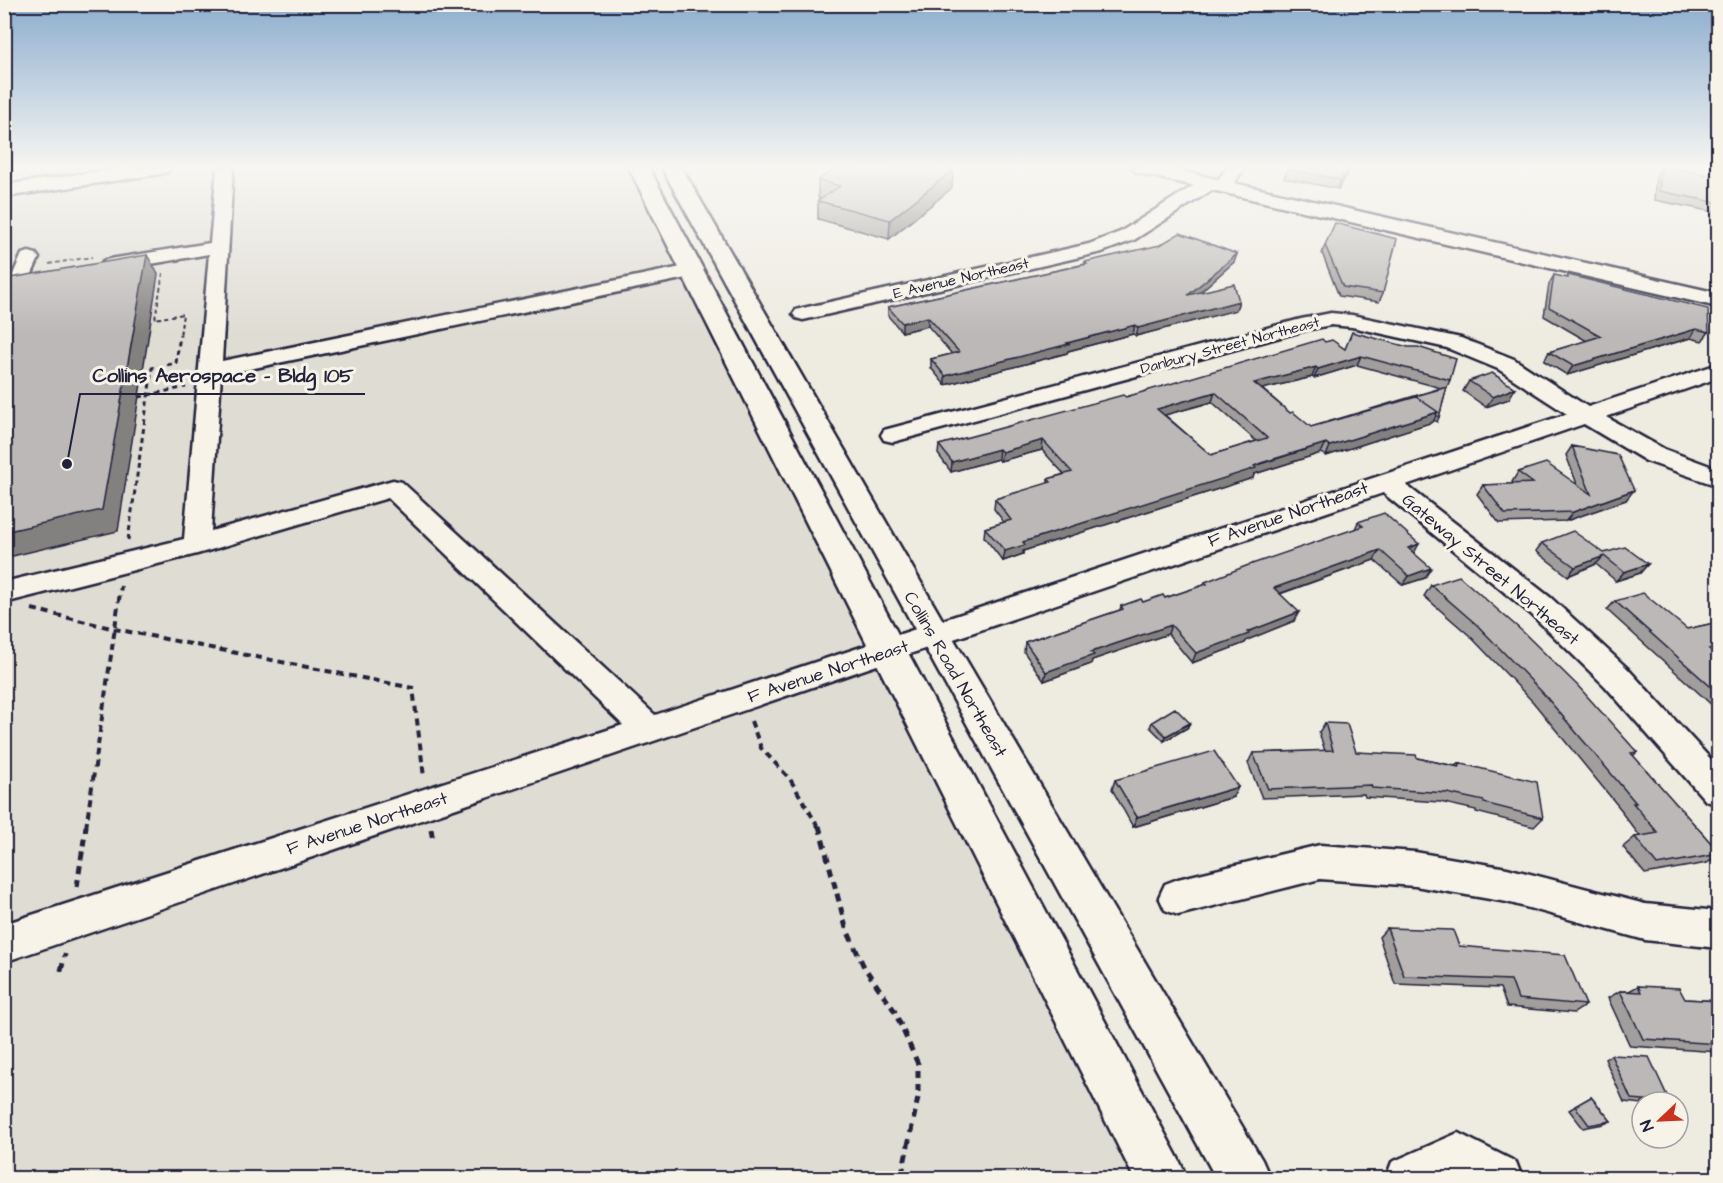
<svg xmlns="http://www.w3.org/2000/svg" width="1723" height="1183" font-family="'Architects Daughter',sans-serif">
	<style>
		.built { fill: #dfdcd4 }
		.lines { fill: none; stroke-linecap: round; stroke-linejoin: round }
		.minor-casing { stroke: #22223b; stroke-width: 5 }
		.major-casing { stroke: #22223b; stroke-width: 5 }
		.highway-casing { stroke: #22223b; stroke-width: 5 }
		.path-far3 { stroke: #22223b; stroke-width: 2; stroke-dasharray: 4 3; stroke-linecap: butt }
		.path-far2 { stroke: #22223b; stroke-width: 3; stroke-dasharray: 5 4; stroke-linecap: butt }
		.path-far1 { stroke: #22223b; stroke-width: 4; stroke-dasharray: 7 5; stroke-linecap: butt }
		.path { stroke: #22223b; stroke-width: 5; stroke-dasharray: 8 6; stroke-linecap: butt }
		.minor { fill: #f7f3e8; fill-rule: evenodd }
		.major { fill: #f7f3e8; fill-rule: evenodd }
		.highway { fill: #f7f3e8; fill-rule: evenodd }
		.wall { fill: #a19e9d; stroke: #22223b; stroke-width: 1.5; fill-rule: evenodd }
		.shaded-wall { fill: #838180; stroke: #22223b; stroke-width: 1.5 }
		.building { fill: #bbb8b7; stroke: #22223b; stroke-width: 1.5; fill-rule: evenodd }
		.labels { text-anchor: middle; stroke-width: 6; stroke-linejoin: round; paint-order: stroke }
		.far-street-label { font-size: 15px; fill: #22223b; stroke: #f7f3e8 }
		.street-label { font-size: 18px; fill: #22223b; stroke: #f7f3e8 }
		.leader { fill: none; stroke: #22223b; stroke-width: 2 }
		.callout-dot { fill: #22223b; stroke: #f7f3e8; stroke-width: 2 }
		.callout-label { font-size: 20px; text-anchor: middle; font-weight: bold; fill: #22223b; stroke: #f7f3e8; stroke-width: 6; stroke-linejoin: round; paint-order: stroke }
	</style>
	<rect width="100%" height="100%" fill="#eeebe1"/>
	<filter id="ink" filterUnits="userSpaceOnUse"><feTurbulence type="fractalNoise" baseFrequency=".0167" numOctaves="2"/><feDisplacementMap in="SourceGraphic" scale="12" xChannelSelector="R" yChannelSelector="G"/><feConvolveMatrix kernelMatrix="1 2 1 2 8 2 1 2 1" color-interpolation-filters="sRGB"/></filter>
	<g filter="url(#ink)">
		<path class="built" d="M5,168H639L1161,1178H5Z"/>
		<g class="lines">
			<g class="minor-casing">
				<path id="minor" d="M217,168H233L222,361L691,265L698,267L701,271L698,275L691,277L221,375L211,531L393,480L402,482L655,715L1567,414L1498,369L1447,348L1352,327L1331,325L1310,329L893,442L884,440L881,435L884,430L1301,319L1331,313L1352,315L1461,338L1514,359L1588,407L1718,364V378L1606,417L1664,449L1718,469V486L1646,461L1584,424L1406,485L1551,598L1627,668L1718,767V805L1706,801L1605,686L1531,614L1383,493L4,962V924L623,725L388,498L197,554L4,603V582L184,539L209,254L110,271L103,269L100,265L103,261L110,259L210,243Z
					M1227,168H1244C1237,179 1228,197 1215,188L1134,240L1102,252L803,320L796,318L793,314L796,310L803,308L1089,244L1120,232L1204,179L1210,178L1217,181Z
					M29,252L36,254L39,258L27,285H13L10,281L22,254Z
					M1320,845L1415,852L1507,868L1645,904L1718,911V948L1645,940L1507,902L1415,886L1320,879L1178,915L1165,910L1159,897L1165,884L1178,879Z
					M1458,1133L1516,1162L1522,1178H1386L1392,1162Z"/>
			</g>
			<g class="major-casing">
				<path id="major" d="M121,168H170L167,172L160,174L4,197V185Z
					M1133,168H1168L1718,293V307L1143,174L1136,172Z"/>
			</g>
			<g class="highway-casing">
				<path id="highway" d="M629,168H649L1179,1160L1187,1178H1134Z
					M662,168H682L946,626L1262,1160L1270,1178H1216Z"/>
			</g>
			<path class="path-far3" d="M49,264L92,257
				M163,273L155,319L183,314L180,336"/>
			<path class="path-far2" d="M139,397L186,387
				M128,540L152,368L176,363L180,335"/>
			<path class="path-far1" d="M32,609L115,629L413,688L424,777
				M751,721L761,748L790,779L819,828
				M86,828L121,586"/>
			<path class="path" d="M819,826L846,928L864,967L894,1010L918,1064V1098L901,1178
				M431,829L433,841
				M77,887L86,826
				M61,971L65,954"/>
			<use href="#minor" class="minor"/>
			<use href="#major" class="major"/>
			<use href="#highway" class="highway"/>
		</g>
		<path class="wall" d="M1351,168L1338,189L1284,178L1287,169Z
			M1660,168H1672L1719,177V213L1654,200L1656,175Z
			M953,170L952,188L889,239L818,219V201L821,199L818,198V180Z
			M1325,245L1383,293L1379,302L1339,296L1322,253Z
			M1237,254L1234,262L1199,293L1239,301L1236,310L1136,336L1133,334L1068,351L1067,353L945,385L931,368V359L952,354L928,326L902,332L888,316V307L1085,264V262Z
			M1554,275L1567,278L1568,275L1709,332L1702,341L1690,338L1567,375L1544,361L1549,352L1587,341L1544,316L1549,284Z
			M1325,342L1345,349L1450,380L1447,387L1439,417L1437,422L1434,420L1433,422L1326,456L1321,453L1258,473L1254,474L1253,478L1023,551V554L1003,561L984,537L985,528L1004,522L994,509L995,499L1048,484V479L1064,474L1042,450L1000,461L998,459L951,472L938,454L939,445L1126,397ZM1357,365L1441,388L1311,427L1290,413L1262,389L1312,377L1314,378ZM1212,402L1256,441L1211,455L1165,415Z
			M1469,381L1515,388L1509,399L1486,407L1463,391Z
			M1719,422V431L1713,429Z
			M1572,446L1626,500L1566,521L1499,523L1477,494L1483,485L1515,484L1512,482L1518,472L1577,484L1566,455Z
			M1358,522L1414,553L1425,578L1403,585L1374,560L1280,594L1294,621L1247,640L1245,643L1192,663L1168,634L1092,660L1091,664L1044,681L1024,652L1025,642L1120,610L1121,606L1165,598L1204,585L1205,582L1355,529Z
			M1542,543L1604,553L1648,564L1640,573L1616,581L1596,564L1568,576L1536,551Z
			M1431,585L1637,752L1633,756L1719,852V855L1707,863L1645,874L1623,847L1635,837L1640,836L1622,813L1623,812L1533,702L1470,636L1424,596Z
			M1615,601L1687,629L1719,622V653L1715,654L1719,657V712L1701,695L1607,610Z
			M1152,722L1187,728L1164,741L1150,727Z
			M1325,723L1356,752L1417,758L1455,766L1458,763L1543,818L1534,827L1476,812V810L1440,802L1365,797L1364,794L1262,798L1248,763L1253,753L1325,751L1319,732Z
			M1115,780L1238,787L1233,797L1133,827L1112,789Z
			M1387,928L1459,946L1586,1005L1574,1013L1507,1007L1500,988L1395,984L1379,937Z
			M1638,986L1685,999L1719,1001V1052L1630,1046L1608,998L1620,991H1629Z
			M1611,1055L1670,1102H1642V1104L1624,1102L1605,1059Z
			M1591,1097L1611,1121L1604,1124L1583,1128L1569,1110Z"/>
		<path class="shaded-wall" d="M1349,168H1351L1338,189L1341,180Z
			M953,170L952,188L889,239L890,220Z
			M1237,254L1234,262L1186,304L1188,295Z
			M147,255L158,274L118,531L4,558V532Z
			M1239,301L1236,310L1136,336L1138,328Z
			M928,317V326L902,332V323Z
			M1135,325L1133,334L1068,351L1067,353L945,385V376L1067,343Z
			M1696,329L1690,338L1567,375L1573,366Z
			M1361,356L1357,365L1314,378L1318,369Z
			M1316,367L1312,377L1250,392L1254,383Z
			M1515,388L1509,399L1486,407L1493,397Z
			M1215,392L1212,402L1154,418L1157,409Z
			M1438,412L1433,422L1326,456L1330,446Z
			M1043,440L1042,450L1000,461L1002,452Z
			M1326,443L1321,453L1254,474L1253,478L1023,551V554L1003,561L1005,551L1023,542L1254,466Z
			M999,449L998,459L951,472L952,462Z
			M1634,490L1626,500L1566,521L1573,512Z
			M1419,544L1414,553L1408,548Z
			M1380,550L1374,560L1270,597L1274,588Z
			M1604,556L1596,564L1568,576L1575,567Z
			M1648,564L1640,573L1616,581L1624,572Z
			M1431,568L1425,578L1403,585L1409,576Z
			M1299,612L1294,621L1247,640L1245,643L1192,663L1196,653L1247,632Z
			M1171,625L1168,634L1092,660L1091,664L1044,681L1046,672L1091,652Z
			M1719,647V653L1700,658L1709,649Z
			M1190,723L1187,728L1164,741L1166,736Z
			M1238,787L1233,797L1133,827L1137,817Z"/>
		<path class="building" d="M836,168H944L953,170L890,220L818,201L840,186L818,180Z
			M1288,168H1349L1341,180L1287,169Z
			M1661,168H1672L1719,177V203L1659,191Z
			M1335,223L1397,239L1383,293L1343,287L1325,245Z
			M1180,233L1237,254L1188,295L1234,284L1239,301L1138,328L1135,325L1067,343L1069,344L945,376L931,359L959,352L928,317L902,323L888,307L1087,264L1085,262L1160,245Z
			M147,255L102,510L4,532V279Z
			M1554,275L1568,278V275L1708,309L1709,332L1696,329L1573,366L1549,352L1601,336L1549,307Z
			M1352,332L1408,347H1418L1456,359L1450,380L1361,356L1318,369L1316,367L1254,383L1290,413L1293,412L1311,427L1416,397L1438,412L1330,446L1326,443L1261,463L1254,466L1256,468L1023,542L1025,545L1005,551L985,528L1011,520L995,499L1051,482L1048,479L1072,472L1043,440L1002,452L999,449L952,462L939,445L1123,395L1126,397L1322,339L1325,342L1332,340L1345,349ZM1215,392L1267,438L1211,455L1157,409Z
			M1492,373L1515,388L1493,397L1469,381Z
			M1447,387L1439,417L1436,415L1438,412L1416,397H1412Z
			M1572,446L1618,455L1634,490L1573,512L1505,514L1483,485L1533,483L1518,472L1546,463L1591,494Z
			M1384,513L1419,544L1408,548L1431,568L1409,576L1380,550L1274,588L1299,612L1247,632L1249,634L1196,653L1171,625L1091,652L1094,655L1046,672L1025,642L1123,609L1121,606L1141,599L1143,602L1163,595L1165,598L1207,584L1205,582L1246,566L1363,526L1358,522Z
			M1573,531L1604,553L1625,547L1648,564L1624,572L1604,556L1575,567L1542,543Z
			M1459,576L1522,631L1578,686L1637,752L1631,753L1719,852V854L1657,865L1635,837L1658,833L1633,803H1636L1542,692L1477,625L1431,585Z
			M1643,593L1687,629L1719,622V647L1709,649L1719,657V694L1615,601Z
			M1175,708L1190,723L1166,736L1152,722Z
			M1325,723L1347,724L1356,752L1416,755L1417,758L1459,767L1458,763L1537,782L1543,818L1484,803V801L1447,793L1372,788L1371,785L1268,789L1253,753L1333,750Z
			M1214,751L1238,787L1137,817L1115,780Z
			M1387,928L1453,930L1459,946L1565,955L1586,1005L1518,999L1511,980L1404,976Z
			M1638,986L1679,988L1685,999L1719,1001V1044L1643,1039L1620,991L1641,992Z
			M1611,1055L1649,1057L1670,1102L1631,1099Z
			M1591,1097L1611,1121L1589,1125L1575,1106Z"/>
	</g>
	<linearGradient id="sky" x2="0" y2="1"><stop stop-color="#8dadce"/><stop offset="0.5" stop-color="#f7f6f2"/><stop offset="1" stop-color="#f7f6f2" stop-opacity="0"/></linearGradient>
	<rect width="1723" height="334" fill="url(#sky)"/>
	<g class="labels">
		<g class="far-street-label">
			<text transform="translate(961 278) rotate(-13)" y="5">E Avenue Northeast</text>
			<text transform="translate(1230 345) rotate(-15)" y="5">Danbury Street Northeast</text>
		</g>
		<g class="street-label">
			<text transform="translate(1288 514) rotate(-19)" y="6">F Avenue Northeast</text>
			<text transform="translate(1491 569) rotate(40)" y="6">Gateway Street Northeast</text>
			<text transform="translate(828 671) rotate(-18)" y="6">F Avenue Northeast</text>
			<text transform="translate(956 674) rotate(60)" y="6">Collins Road Northeast</text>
			<text transform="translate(367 823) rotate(-18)" y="6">F Avenue Northeast</text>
		</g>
	</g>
	<path class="leader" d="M67 464L80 394H365"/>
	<circle class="callout-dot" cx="67" cy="464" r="6"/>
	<g class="callout-label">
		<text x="223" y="382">Collins Aerospace - Bldg 105</text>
	</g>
	<rect width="1723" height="1183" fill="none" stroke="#f7f3e8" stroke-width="24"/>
	<rect x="12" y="12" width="1699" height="1159" fill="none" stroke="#22223b" stroke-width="2" filter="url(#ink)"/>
	<g transform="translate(1660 1120) rotate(247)"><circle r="28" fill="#f7f3e8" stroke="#a29fa3" stroke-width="1.5"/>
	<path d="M0-4.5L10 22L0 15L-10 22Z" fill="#c8321e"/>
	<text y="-9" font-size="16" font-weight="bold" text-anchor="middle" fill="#22223b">N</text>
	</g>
</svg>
